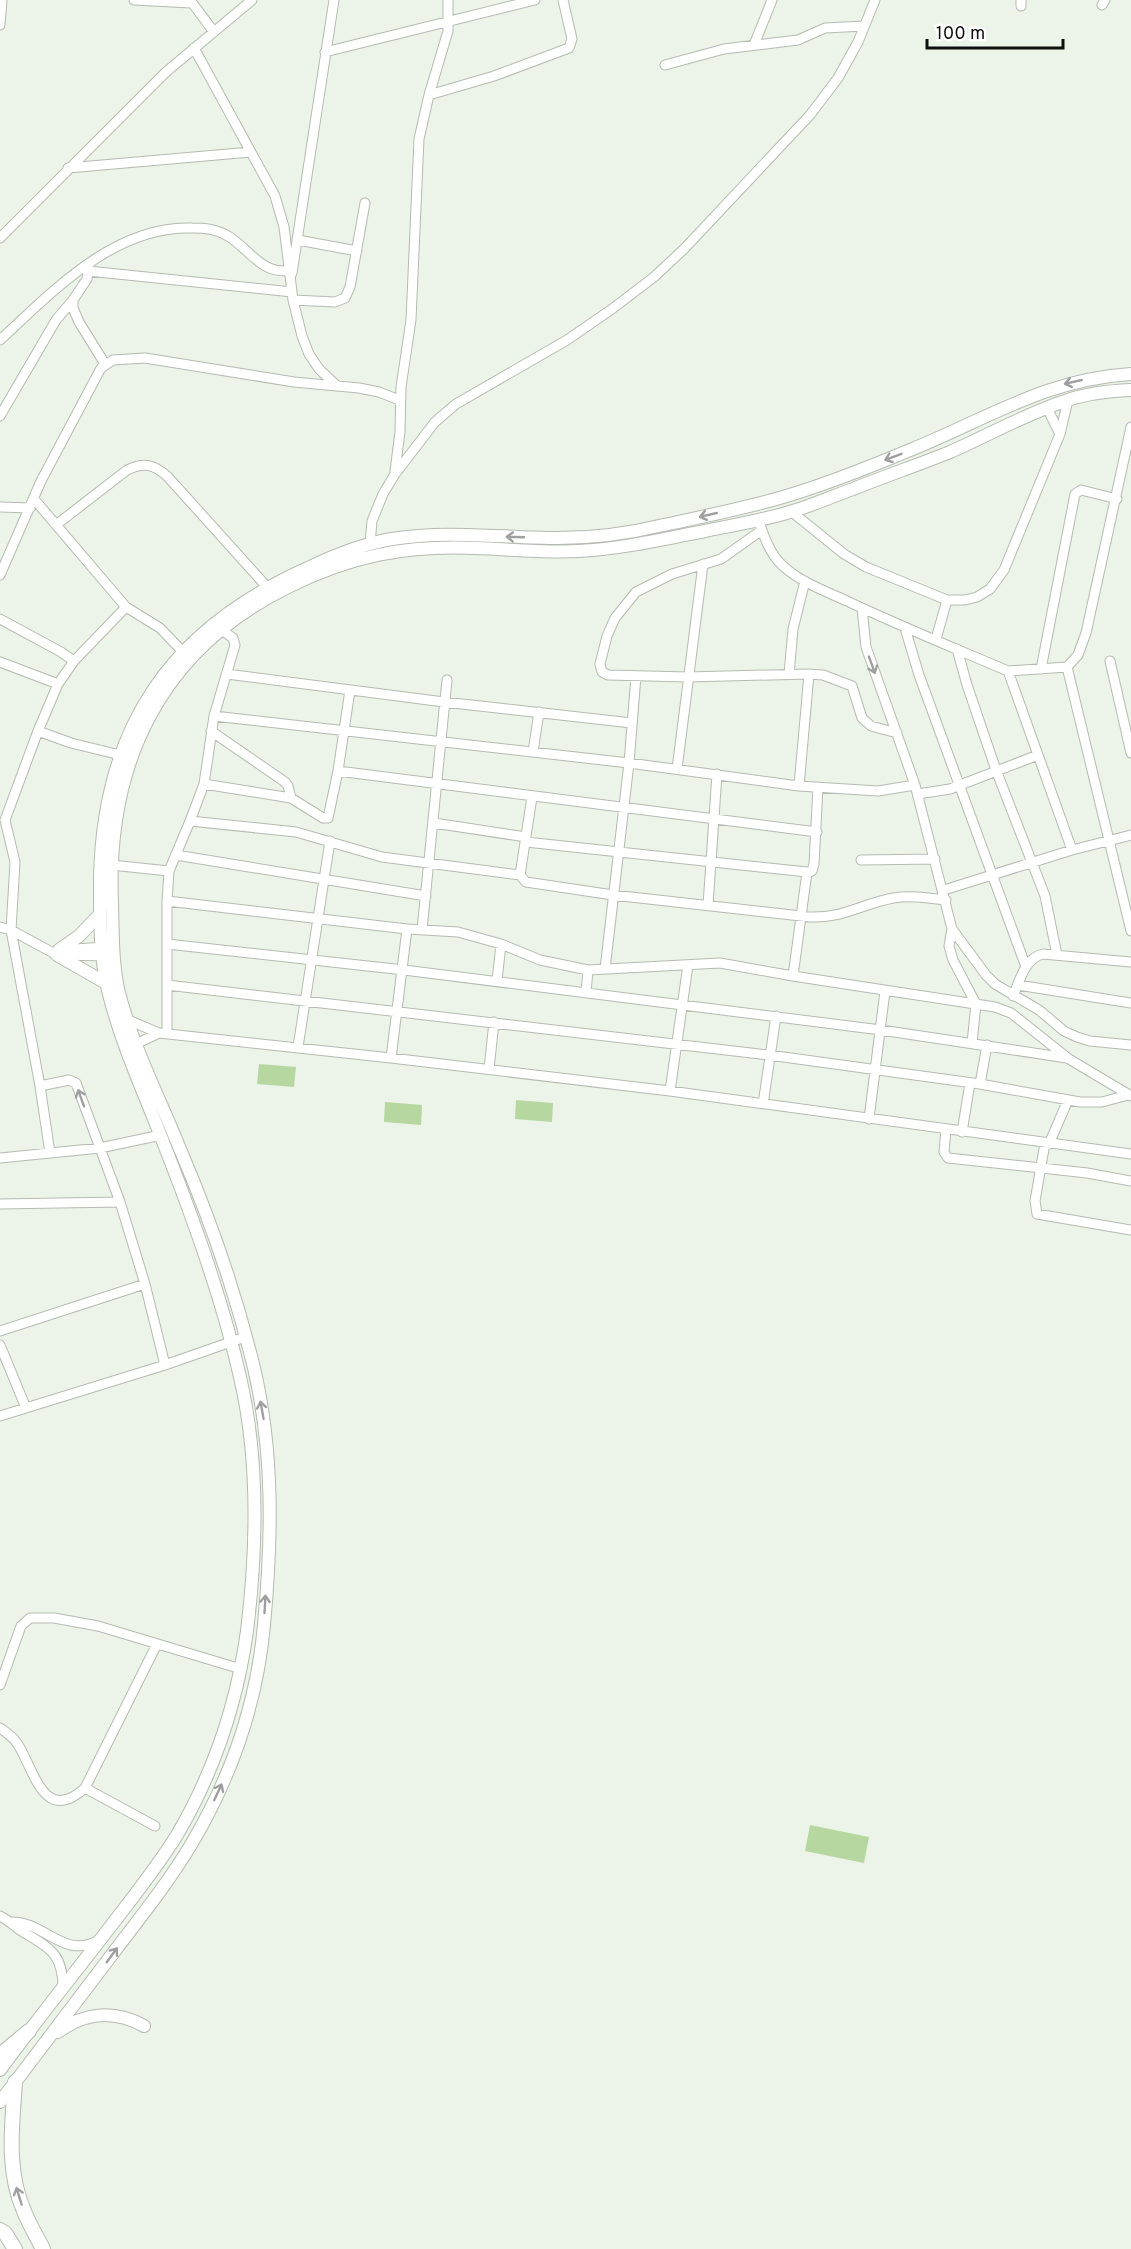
<svg xmlns="http://www.w3.org/2000/svg" width="1131" height="2249" font-family="Overpass,sans-serif">
	<style>
		.green { fill: #b6d8a0 }
		.lines { fill: none; stroke-linecap: round; stroke-linejoin: round }
		.minor-casing { stroke: #b4bbb0; stroke-width: 11 }
		.major-casing { stroke: #b4bbb0; stroke-width: 14 }
		.highway-casing { stroke: #b4bbb0; stroke-width: 16 }
		.minor { stroke: #fff; stroke-width: 9 }
		.major { stroke: #fff; stroke-width: 12 }
		.highway { stroke: #fff; stroke-width: 14 }
		.oneway { stroke: #9e9f9e }
	</style>
	<rect width="100%" height="100%" fill="#ecf3e8"/>
	<path class="green" d="M259,1064L296,1067L294,1087L257,1084Z
		M516,1100L553,1103L552,1122L515,1119Z
		M385,1102L422,1105L421,1125L384,1122Z
		M810,1825L869,1837L864,1863L805,1851Z"/>
	<g class="lines">
		<g class="minor-casing">
			<path id="minor" d="M134,0L191,3
				M190,0L214,32
				M1021,0V6
				M1102,5L1105,0
				M0,25L2,0
				M754,45L772,0
				M194,48L275,196L284,227L293,300L302,336L309,354L319,369L336,385
				M325,52L535,0
				M665,65L724,49L798,40L825,28L864,26
				M429,95L494,76L569,48L572,39L563,0
				M68,168L251,152
				M0,238L166,72L252,0
				M298,240L357,251
				M89,265L87,279L73,300V308L79,322L105,364
				M88,271L292,292
				M292,273L334,0
				M293,300L335,302L345,298L350,287L365,203
				M0,340C53,291 115,225 192,228C205,228 216,229 228,236C247,247 263,276 289,270
				M1047,408L1060,434
				M0,416L56,320L73,300
				M395,471L400,432L401,387L411,320L419,139L429,95L448,31V0
				M34,499L126,607L160,628L182,651
				M0,507L30,508
				M792,512L844,554L866,567L947,600H965L977,597L990,589L1004,570L1060,434L1068,400
				M56,525L127,470C144,462 154,464 168,477L267,587
				M760,525C765,539 771,555 782,565C800,582 825,591 847,601C900,626 954,648 1008,671L1072,850
				M762,530L721,559L672,574L636,592L615,618L607,636L600,664L602,672L608,675L688,677L809,674L823,675L852,686L862,718L871,726L897,733
				M370,544L372,521L383,494L395,474L435,422L456,404L567,340L612,309L654,277L684,249L810,115L838,78L858,42L875,0
				M0,575L41,481L101,368L113,360L145,358L294,382L359,388L379,392L399,400
				M862,608L866,647L915,785L952,929L986,975L995,984L1039,1010L1064,1031L1077,1037L1090,1041L1131,1045
				M0,619L61,652L74,661
				M905,628L919,675L1026,967
				M220,629L233,638L235,645L214,716L629,763L799,786L878,791L915,785
				M936,639L947,600
				M957,649L967,685L996,770L1045,896L1057,955
				M1110,661L1131,753
				M0,662L58,684
				M1067,667L1078,655L1086,633L1131,427
				M1041,669L1075,494L1081,490L1117,499
				M1008,671L1067,667L1131,931
				M227,674L444,702L632,723
				M789,674L793,629L805,581
				M38,731L71,743L120,755
				M211,731L285,782L288,786L291,798
				M533,752L539,712
				M677,769L703,564
				M338,771L817,832
				M204,784L291,798L323,818H328L338,771L350,690
				M799,786L809,674
				M918,794L950,789L1038,755
				M532,797L520,875L526,882L613,895L810,917C844,918 862,904 893,898C911,895 929,898 946,900
				M190,821L204,784L214,716
				M434,823L526,837
				M526,842L807,872L793,976
				M176,855L426,896
				M861,860L935,859
				M111,865L169,871L167,901V1033
				M169,871L190,821L296,832L382,857L520,875
				M807,872L812,871L814,864L818,787
				M944,890L1072,850L1131,835
				M167,901L407,929L458,932L501,944L540,960L588,970L720,963L793,976L995,1007L1011,1013L1069,1059L1131,1096
				M708,905L717,774
				M0,927L11,930L57,955L108,956
				M952,929L949,946L953,960L976,1004L972,1043
				M422,930L447,680
				M167,944L404,970L881,1030L1067,1058
				M59,950L106,947
				M605,969L629,763L636,676
				M497,981L501,944
				M167,985L769,1055L980,1084L1080,1102H1102L1128,1095
				M1018,985L1131,1003
				M586,993L588,970
				M1013,996C1020,980 1025,958 1043,954L1131,962
				M128,1020L159,1033L391,1058L670,1091L1131,1154
				M136,1044L159,1033
				M298,1047L330,841
				M391,1058L407,929
				M489,1069L494,1022
				M980,1084L987,1045
				M40,1086L69,1080L76,1083L120,1202L145,1284L165,1365
				M670,1091L688,965
				M763,1104L776,1016
				M869,1119L885,991
				M946,1130L944,1152L948,1158L1087,1173L1131,1181
				M962,1132L970,1083
				M1045,1143L1035,1201L1037,1214L1131,1230
				M1049,1144L1068,1100
				M50,1153L40,1086L11,930L15,862L5,820L38,731L58,684L74,661L126,607
				M0,1158L100,1148L161,1135
				M0,1204L120,1202
				M0,1331L145,1284
				M0,1345L26,1408
				M0,1416L165,1365L245,1337
				M0,1685L21,1626L30,1618H54L98,1626L241,1669
				M0,1728C6,1732 13,1737 17,1743C34,1768 43,1826 85,1788L157,1644
				M85,1788L155,1826
				M0,1916C8,1920 13,1925 20,1930C47,1947 63,1951 63,1988
				M12,1922C46,1922 63,1960 99,1940"/>
		</g>
		<g class="major-casing">
			<path id="major" d="M59,950L79,936L100,914
				M57,955L106,983
				M58,2032C85,2012 115,2010 144,2026
				M0,2070C38,2018 78,1969 117,1918C138,1891 159,1864 177,1835C214,1772 237,1703 247,1631C257,1549 259,1458 240,1377C221,1294 191,1213 160,1134C141,1086 120,1040 108,990C99,953 100,914 100,876C104,726 171,629 308,568C335,555 362,544 392,539C448,530 502,538 558,538C592,538 626,534 659,526C700,517 743,509 783,497C828,484 872,466 915,448C990,417 1048,379 1131,374
				M0,2102C39,2050 78,2000 117,1948C143,1914 170,1880 192,1843C231,1777 257,1702 264,1625C272,1539 274,1453 254,1368C236,1294 210,1219 180,1149C159,1097 133,1047 119,993C112,964 113,933 112,903C106,763 160,650 288,587C351,556 405,545 475,548C509,549 544,553 578,551C621,549 663,539 705,531C734,525 765,520 793,511C813,505 833,496 853,489C885,476 918,465 950,452C989,435 1027,413 1068,400C1088,393 1110,391 1131,390"/>
		</g>
		<g class="highway-casing">
			<path id="highway" d="M0,2055L29,2031
				M15,2082C12,2126 6,2170 24,2211C29,2224 37,2237 43,2249
				M0,2230L5,2233L15,2249"/>
		</g>
		<use href="#minor" class="minor"/>
		<use href="#major" class="major"/>
		<use href="#highway" class="highway"/>
	</g>
	<defs><path id="oneway-shaft" d="M-6 0H5M1.5-3L5.5 0L1.5 3" fill="none" stroke-width="1.6" stroke-linecap="round" stroke-linejoin="round" transform="scale(1.5)"/></defs>
	<g class="oneway">
		<use href="#oneway-shaft" transform="translate(1073 382) rotate(167)"/>
		<use href="#oneway-shaft" transform="translate(893 457) rotate(159)"/>
		<use href="#oneway-shaft" transform="translate(708 515) rotate(167)"/>
		<use href="#oneway-shaft" transform="translate(515 537) rotate(-178)"/>
		<use href="#oneway-shaft" transform="translate(872 665) rotate(70)"/>
		<use href="#oneway-shaft" transform="translate(81 1098) rotate(-110)"/>
		<use href="#oneway-shaft" transform="translate(262 1410) rotate(-100)"/>
		<use href="#oneway-shaft" transform="translate(265 1604) rotate(-87)"/>
		<use href="#oneway-shaft" transform="translate(218 1792) rotate(-65)"/>
		<use href="#oneway-shaft" transform="translate(112 1955) rotate(-54)"/>
		<use href="#oneway-shaft" transform="translate(19 2196) rotate(-107)"/>
	</g>
	<path d="M927 39v9h136v-9" fill="none" stroke="#0d0f0c" stroke-width="3"/>
	<text x="936" y="39" font-size="18" fill="#0d0f0c" stroke="#ffffff" stroke-width="4.5" paint-order="stroke">100 m</text>
</svg>
